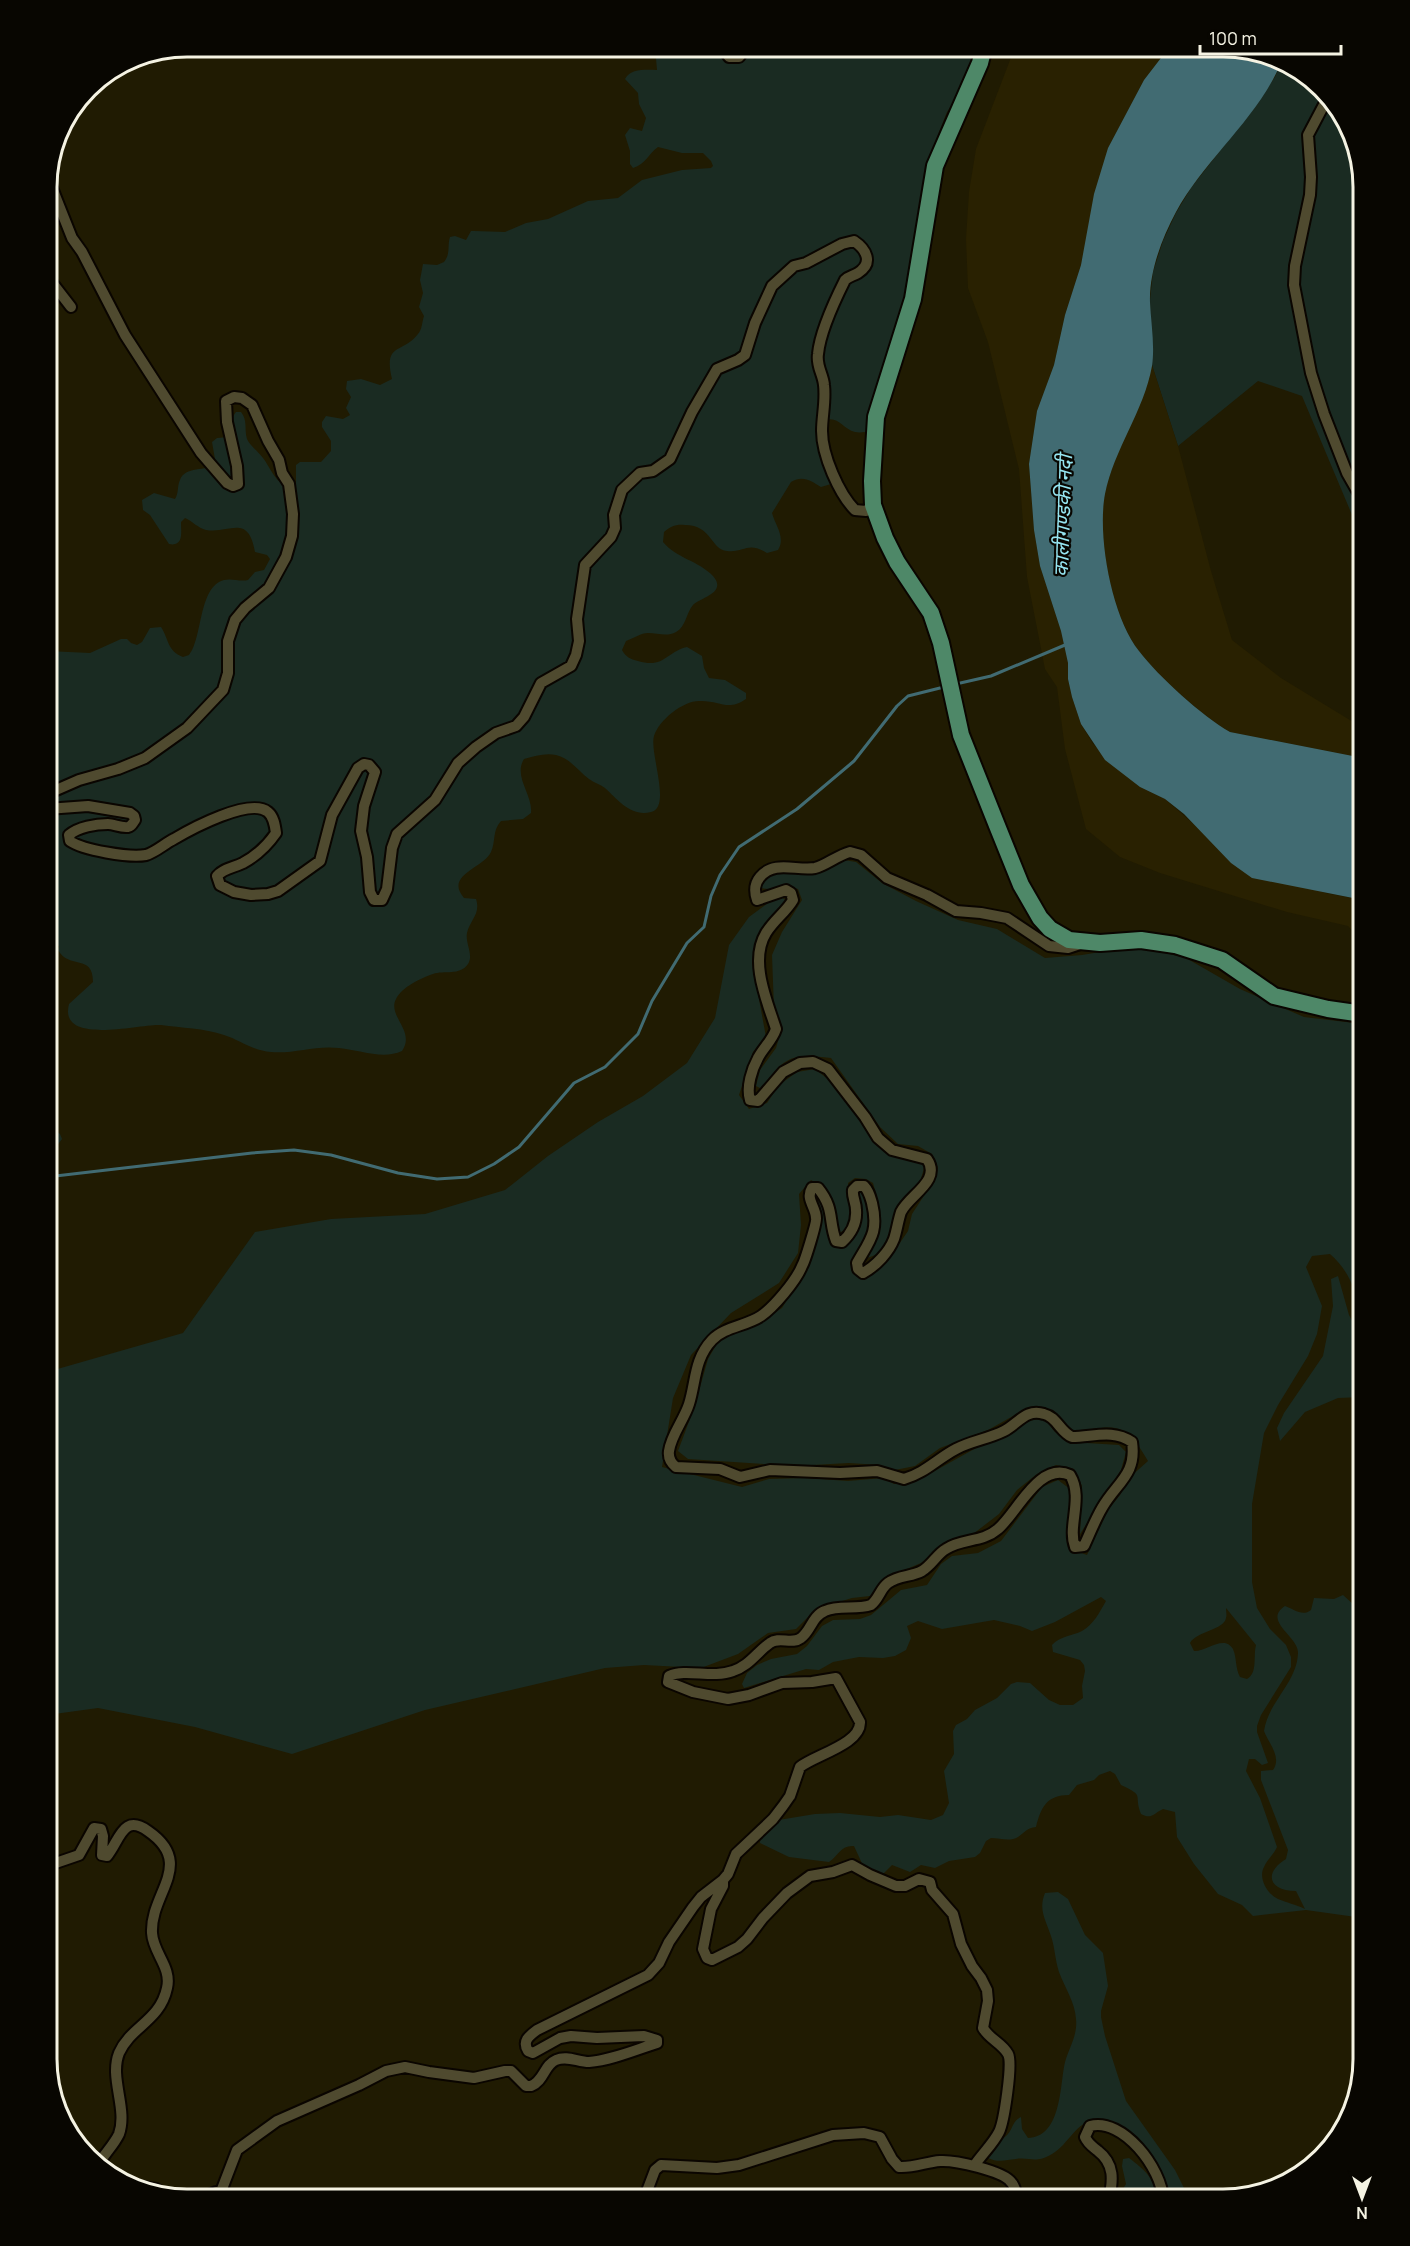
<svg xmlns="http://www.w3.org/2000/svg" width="1410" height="2246" font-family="Manrope,'Noto Sans Devanagari',sans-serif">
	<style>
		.green { fill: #1a2b22; fill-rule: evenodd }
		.sand { fill: #292101 }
		.water { fill: #416b72 }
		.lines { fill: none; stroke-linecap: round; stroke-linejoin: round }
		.stream { stroke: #416b72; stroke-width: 3 }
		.minor-casing { stroke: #0a0500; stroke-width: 14 }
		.trunk-casing { stroke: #0a0500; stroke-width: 20 }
		.minor { stroke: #4f4a2f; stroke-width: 10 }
		.trunk { stroke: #4e8868; stroke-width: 16 }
		.labels { text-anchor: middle; stroke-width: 4.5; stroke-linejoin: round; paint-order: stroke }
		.water-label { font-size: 20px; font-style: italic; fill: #96e5f1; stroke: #080601 }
		.rim { fill: none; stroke: #f5f3e3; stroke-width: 3 }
	</style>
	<rect width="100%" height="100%" fill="#201b02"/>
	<path class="green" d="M655,47H990L947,112L935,142L929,163L912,281C900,305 901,314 896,340C890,370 878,401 870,431C865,432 860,433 855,432C841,428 838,413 820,422L816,432L832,479L831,484L821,487C811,481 803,475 791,482L772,513C775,525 786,537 778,550L767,553C747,541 745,553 727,551C711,550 712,525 685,525C676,524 671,526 664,532L663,542C676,558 699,561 713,576C728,593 699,598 693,605C686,613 686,627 676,632C667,637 658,633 648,633C641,633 634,638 626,641L622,650C626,657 630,659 638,661C664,669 666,652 687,647L702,656L704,668L709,678L725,680L746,693V699C727,712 720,700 699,701C683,701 659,720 654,736C649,752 672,808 651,812C631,817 618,800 605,788C600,784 594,783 589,779C578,771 570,758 556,755C545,753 535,756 524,759C513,777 533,794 531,813L523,819L501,821C492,831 496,841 491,852C484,868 444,875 464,898L476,899C481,914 470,920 467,933C465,943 474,955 468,964C460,976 444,970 433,974C421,978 402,987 396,999C387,1016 416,1031 402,1051C383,1060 360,1050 339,1048C316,1045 294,1054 271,1052C253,1051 240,1040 224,1035C204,1028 181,1028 161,1025C142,1023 58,1047 69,1004L93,982C93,953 69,970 58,950L59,946L47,942V651L90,653L121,639H127L131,643L137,645L142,642L150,628L161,627C169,639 167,651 183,657L189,655C203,638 198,587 224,580C232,578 240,582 248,580L255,572L264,570L270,559L267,555L255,552C248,513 230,534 206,530C198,528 192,521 185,518L181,522C181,532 184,547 169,544L150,515L143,510L142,500L154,493L175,499C179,493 177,486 180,480C185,466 206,471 216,465L212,442L217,438L228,437C232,429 231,417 236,412H241C248,421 244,429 247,439C250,446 258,451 263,458C272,470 278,490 296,486V465L300,462H321L331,451V441L322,427V422L326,416L343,419L350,415L346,408L351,397L346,389L347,381L361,379L380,385L392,379C383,342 403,354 418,334C422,330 422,322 424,316L419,307L423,293L420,280L423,264L437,265L444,262C451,253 447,246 450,237L455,236L466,240L471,231H474L505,232L526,223L548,219L588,201L618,198L642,180L682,170L711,168L713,166L711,161L703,153H682L658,147C648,154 646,164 633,168L630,164V151L625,135L630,128L642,131L646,118L639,104L638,93L625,79C631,68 646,70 657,70Z
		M1281,63L1301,70L1349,124L1363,187V541L1302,396L1258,381L1178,446L1152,365L1150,300L1153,272L1163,241L1176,213L1191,188L1255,106L1275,77Z
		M844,860L856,862L882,883L916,901L958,920L997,929L1045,958L1082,955L1112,950L1149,949L1186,958L1240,989L1304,1017L1363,1024V1317C1356,1293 1350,1271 1330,1254L1312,1256L1306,1267L1322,1306L1317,1334L1308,1356L1278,1405L1264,1433L1252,1504V1582L1257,1608L1270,1629L1286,1645L1291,1657V1667L1261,1715L1257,1726V1732L1268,1763L1262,1765L1255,1759H1249L1246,1771L1260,1798L1277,1847C1274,1854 1267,1860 1264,1867C1258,1878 1267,1894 1278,1899C1287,1903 1295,1904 1305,1909L1296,1891C1269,1891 1263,1873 1286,1859L1288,1850L1261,1780V1771L1273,1770C1282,1757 1269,1744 1264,1731C1268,1702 1297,1683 1298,1653C1299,1637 1262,1621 1285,1606C1294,1609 1302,1617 1311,1610L1314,1598L1334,1599L1343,1595L1353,1604L1354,1611L1363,1617V1918L1306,1910L1253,1916L1242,1905L1218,1894L1194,1864L1177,1837L1175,1812L1163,1809C1154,1813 1152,1820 1141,1814C1133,1793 1146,1797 1121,1785L1115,1774L1110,1771L1099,1775L1094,1780L1077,1785L1069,1795C1047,1795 1041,1807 1036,1827C1027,1828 1025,1832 1018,1837C1010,1842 1000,1838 991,1838L986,1841L980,1853L975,1857L949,1861L935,1868L921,1865L910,1872L892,1865L883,1874L876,1877L865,1870L854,1846C841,1845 839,1855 829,1862L789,1857L760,1843L761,1823L815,1814L840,1813L880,1817L898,1815L931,1820L943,1815L949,1803L944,1771L954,1754L953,1731L956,1725L967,1719L975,1710L997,1698L1011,1684L1017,1682L1030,1683L1049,1700L1060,1705H1073L1083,1698L1082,1686L1085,1671L1084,1665L1080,1660L1053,1652L1052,1645C1060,1636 1072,1636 1082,1631C1094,1624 1099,1613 1106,1601L1101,1597L1055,1622L1032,1631L1020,1626L994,1620L942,1629L918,1621L907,1626L911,1638L906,1650L895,1656L883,1658L859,1657L833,1662L819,1670L806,1669L744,1688L742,1684L747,1673L757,1665L771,1659L797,1654L807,1646L822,1626L833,1620L860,1619L871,1615L901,1590L927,1585L941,1564L952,1556L978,1553L1001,1541L1042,1487L1058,1480L1070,1489V1549L1087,1555L1108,1510L1120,1495L1129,1478L1148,1461C1124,1419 1115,1426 1072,1432L1049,1410L1029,1407L988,1430L940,1448L915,1466L895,1470L879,1465L849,1463L794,1466L688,1459L678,1451L694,1408L708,1359L719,1340L763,1320L782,1308L809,1265L820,1230V1216L812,1195H819C828,1212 827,1231 836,1248H845L858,1228L857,1190L861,1189C879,1220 867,1239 854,1268L875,1270L891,1256L908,1231L912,1214L929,1188L938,1168L932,1154L918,1146L898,1144L880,1127L831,1058C792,1054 785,1055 762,1089L756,1086L760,1070L776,1048L782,1028L774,1009L772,955L782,932L802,900L798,889C782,885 775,891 761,888L766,877L776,872ZM1226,1608L1256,1645C1253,1656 1258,1673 1247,1679L1240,1677C1235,1668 1237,1658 1233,1649C1224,1634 1206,1652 1194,1651L1190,1643C1197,1631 1224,1630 1226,1618C1227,1615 1226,1612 1226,1608Z
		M781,897L787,901L757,937L752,961L766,1037L753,1052L739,1095L749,1109L767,1103L779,1085L797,1072L815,1069L829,1080L880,1147L894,1156L924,1164C926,1177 895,1233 886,1246C880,1253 875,1256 866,1258C883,1235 881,1210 873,1183L866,1179L855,1178L848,1183C849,1200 858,1224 839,1233C834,1209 835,1193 811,1180L799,1194L801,1225L798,1253L779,1283L731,1313L691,1355L673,1398L662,1467L742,1487L769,1479L806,1478L848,1481L883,1478L894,1484L915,1482L976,1448L1002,1437L1028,1421L1044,1418L1055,1432L1070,1442L1119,1445L1126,1452L1121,1470L1080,1534L1082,1486L1074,1469L1056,1465L1037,1474L1017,1490L999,1514L973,1534L952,1539L921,1563L883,1579L870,1596L852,1598L816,1609L796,1629L768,1633L738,1654L701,1668L644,1665L605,1668L425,1710L292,1754L195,1727L98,1708L47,1715V1372L183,1333L255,1232L331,1219L425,1214L505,1190L548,1156L598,1122L643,1096L687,1063L715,1018L729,945L749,917L768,903Z
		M47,1124L60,1134L62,1139L56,1147H47Z
		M1338,1276L1349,1315L1361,1338L1363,1397L1338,1398L1305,1412L1280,1441L1277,1428L1284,1413L1323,1356L1333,1306L1331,1279Z
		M1058,1892L1068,1899L1085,1935L1103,1953L1108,1986L1101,2011V2017L1105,2036L1126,2101L1175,2170L1185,2190L1187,2199H1168L1158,2170L1108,2122C1078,2112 1072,2143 1052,2154C1035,2164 1031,2157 1016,2159C1006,2160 998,2163 988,2158C990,2145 998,2143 1006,2136C1013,2130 1012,2121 1021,2117L1022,2129L1028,2138C1060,2137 1060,2090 1064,2067C1067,2050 1078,2037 1076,2019C1075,2002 1065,1988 1059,1972C1055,1960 1055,1948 1051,1936C1046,1920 1038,1910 1045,1893Z
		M1129,2158C1144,2169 1156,2180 1158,2199H1117L1126,2184L1122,2166L1123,2159Z"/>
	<path class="sand" d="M1015,47H1174L1164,54L1144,80L1108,148L1081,265L1065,315L1054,365L1037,411L1029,464L1034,530L1040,566L1061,631L1068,663V679L1072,697L1081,724L1093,744L1140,787L1165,799L1206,835L1325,893L1363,900V942L1348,926L1287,912L1160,873L1120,857L1086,829L1065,749L1057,687L1045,669L1027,577L1019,469L988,342L968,288L966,239L969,192L976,149Z
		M1152,365L1178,446L1211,571L1232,640L1281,678L1363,728V758L1230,732C1203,716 1158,676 1139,651C1112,616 1096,536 1105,493C1115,449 1140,409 1152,365Z"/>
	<path class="water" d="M1174,47H1233L1281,63C1257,119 1205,159 1176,212C1162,238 1149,272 1150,302C1151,323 1155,346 1152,366C1144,411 1114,449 1105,494C1097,537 1112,617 1139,651C1159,677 1202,716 1230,732L1363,758V900L1252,878L1231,863L1184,814L1165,799L1140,787L1105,760L1081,724L1072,697L1068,679V663L1061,631L1040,566L1034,530L1029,464L1037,411L1054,365L1065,315L1081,265L1094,194L1108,148L1144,80L1164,54Z"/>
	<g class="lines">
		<path class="stream" d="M956,684L991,676L1065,645
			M47,1177L252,1153L294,1150L331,1155L398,1173L437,1179L468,1177L494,1164L519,1147L574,1083L605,1067L638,1034L652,1001L687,943L704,927L711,896L720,875L739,847L797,809L854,761L897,706L908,696L944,687"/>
		<g class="minor-casing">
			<path id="minor" d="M722,47L729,57H739L744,50L743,47
				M1327,99L1308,135L1311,177L1310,195L1295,266L1294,285L1311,373L1324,414L1347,473L1363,501
				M47,276L71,307
				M47,794L79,780L118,769L145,758L187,728L223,690L228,673V641L235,620L245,608L269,588L286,557L292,536L293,514L289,484L282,473L279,460L268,441L252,405L242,398L234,397L226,401L227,422L237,466L238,484L233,486L227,483L201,453L125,335L82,252L72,238L47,175
				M47,809L88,806L130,813L134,816L135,820C132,824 132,826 128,827C121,828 114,824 108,824C96,824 78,827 69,835L70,841C83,850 129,858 146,855C156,852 164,844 174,839C191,829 250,797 268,812C274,817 275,826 276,833C267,846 256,856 243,863C233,868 224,868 217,876L220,885L234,892L251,895L268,894L278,891L320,861L332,815L358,768L364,764L369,765L375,772L364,806L361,831L367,857L370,892L374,900H382L387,889L392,848L397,834L435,800L458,763L476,747L496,733L516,726L524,717L541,683L571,666L576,655L579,641L577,619L585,565L611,537L615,528L614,515L622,490L640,473L653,471L670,459L692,412L717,369L738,360L745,355L755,323L772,286L794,266L806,263L842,244L854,241C866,249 874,263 858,273C853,276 849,276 845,280C835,300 820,332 818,354C816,366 823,374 824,385C826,401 822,416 822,431C822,455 839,494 855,510L866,511L873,505
				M47,1866L79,1855L94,1828L101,1829L103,1836L102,1855L107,1856C120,1840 123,1813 148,1831C196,1864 150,1893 152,1933C153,1953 172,1967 167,1988C160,2021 131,2026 119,2053C109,2078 128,2109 119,2134C114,2145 104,2154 99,2164
				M723,1880V1886L711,1909L703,1949L707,1958L712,1960L738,1947L747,1939L763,1918L787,1893L810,1876L833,1872L852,1865L870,1875L896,1886H905L919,1879L930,1882L932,1890L953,1914L961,1944L972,1966L981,1978L987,1990L988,2001L983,2028C989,2039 1002,2043 1008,2054C1013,2063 1004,2122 999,2132C993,2144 982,2154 974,2166
				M142,2187L156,2189L161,2193
				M199,2199L216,2192H222
				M224,2199L222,2189L237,2150L277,2121L359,2085L386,2071L405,2067L429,2072L474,2078L505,2071H511L526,2086H531C544,2081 544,2065 556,2060C567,2055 578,2062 589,2062C612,2060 635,2050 657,2043V2040L644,2036L597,2038L571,2036L560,2038L533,2053L528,2051C522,2041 529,2036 537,2030L648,1975L659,1963L669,1942L693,1907L701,1897L723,1880L728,1874L736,1854L773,1819L783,1806L790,1796L800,1767C815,1755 861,1744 860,1722L836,1678L812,1682L782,1683L749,1695L728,1699L693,1692L668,1682L669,1676C687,1668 712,1679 733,1671C749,1666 757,1652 770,1643C779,1636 792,1645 801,1638C811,1631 812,1616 825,1611C839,1605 856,1610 871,1605C879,1599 880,1589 888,1583C899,1575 911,1577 922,1571C932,1565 937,1554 946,1549C962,1538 982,1543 998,1529C1017,1513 1039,1461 1070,1475C1084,1498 1067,1526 1075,1547L1084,1546C1090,1533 1095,1520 1102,1508C1116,1483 1137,1475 1132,1442C1113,1429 1093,1437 1072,1437C1060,1432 1057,1417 1044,1414C1026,1408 1018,1424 1004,1431C988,1439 971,1441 956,1449C937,1459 925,1473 904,1479L877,1471L840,1473L770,1470L740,1477L720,1469L676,1467C671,1463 668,1458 669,1451C671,1435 684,1420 689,1404C696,1382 694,1359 712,1340C724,1327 746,1326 761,1316C774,1307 796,1281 802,1266C805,1261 817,1222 816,1218C816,1207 805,1199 812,1188H818C835,1209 828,1220 836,1241L842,1242C852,1233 857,1223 856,1210C856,1202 852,1197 853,1190L857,1186H864C869,1191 870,1196 872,1203C879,1232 870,1240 857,1263L858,1269L863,1273C876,1266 889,1252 894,1239C897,1230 898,1221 901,1212C909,1195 942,1181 927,1159L892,1150L878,1138L865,1117L828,1069L813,1062L800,1063L783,1072L758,1101L750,1100C746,1087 752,1069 758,1058C763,1048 772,1041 776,1029C767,1001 749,961 766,933C774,920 786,912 793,900L791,893L786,890L757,900C754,891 754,884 760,877C774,860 796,871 815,868C825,866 838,855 850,852L861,855L887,878L927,895L956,911L981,913L1007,918L1049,946L1068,948L1080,944
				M644,2199L655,2170L661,2165L717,2168L739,2165L833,2135L864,2133L880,2137L892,2159L899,2167C914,2168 926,2162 940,2161C955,2160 1003,2171 1011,2182C1016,2187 1016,2193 1017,2199
				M1109,2199C1113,2181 1115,2164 1098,2151C1092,2146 1088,2144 1085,2137L1090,2126C1123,2117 1162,2169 1163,2199"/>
		</g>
		<g class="trunk-casing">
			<path id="trunk" d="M984,47L980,63L935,166L913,299L876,417L872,481L873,505L885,538L897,562L931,613L941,643L961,735L998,828L1021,885L1040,918L1050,929L1069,940L1100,943L1141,940L1175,945L1222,960L1274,996L1328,1009L1363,1014"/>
		</g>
		<use href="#minor" class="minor"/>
		<use href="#trunk" class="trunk"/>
	</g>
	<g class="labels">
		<g class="water-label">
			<text transform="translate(1063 516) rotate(-88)" y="7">कालीगण्डकी नदी</text>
		</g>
	</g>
	<path d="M0 0H1410V2246H0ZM187 57H1223A130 130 0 0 1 1353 187V2059A130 130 0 0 1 1223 2189H187A130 130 0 0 1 57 2059V187A130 130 0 0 1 187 57Z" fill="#080601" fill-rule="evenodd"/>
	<path class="rim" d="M187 57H1223A130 130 0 0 1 1353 187V2059A130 130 0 0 1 1223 2189H187A130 130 0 0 1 57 2059V187A130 130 0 0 1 187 57Z"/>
	<g transform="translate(1362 2198) rotate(180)" stroke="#080601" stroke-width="4.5" paint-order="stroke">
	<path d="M0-4.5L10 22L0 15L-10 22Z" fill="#f5f3e3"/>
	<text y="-9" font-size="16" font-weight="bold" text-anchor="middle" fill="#f5f3e3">N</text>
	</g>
	<path d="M1200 45v9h141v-9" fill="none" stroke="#f5f3e3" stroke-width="3"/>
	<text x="1209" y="45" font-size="18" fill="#f5f3e3" stroke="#080601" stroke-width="4.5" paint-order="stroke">100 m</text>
</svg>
